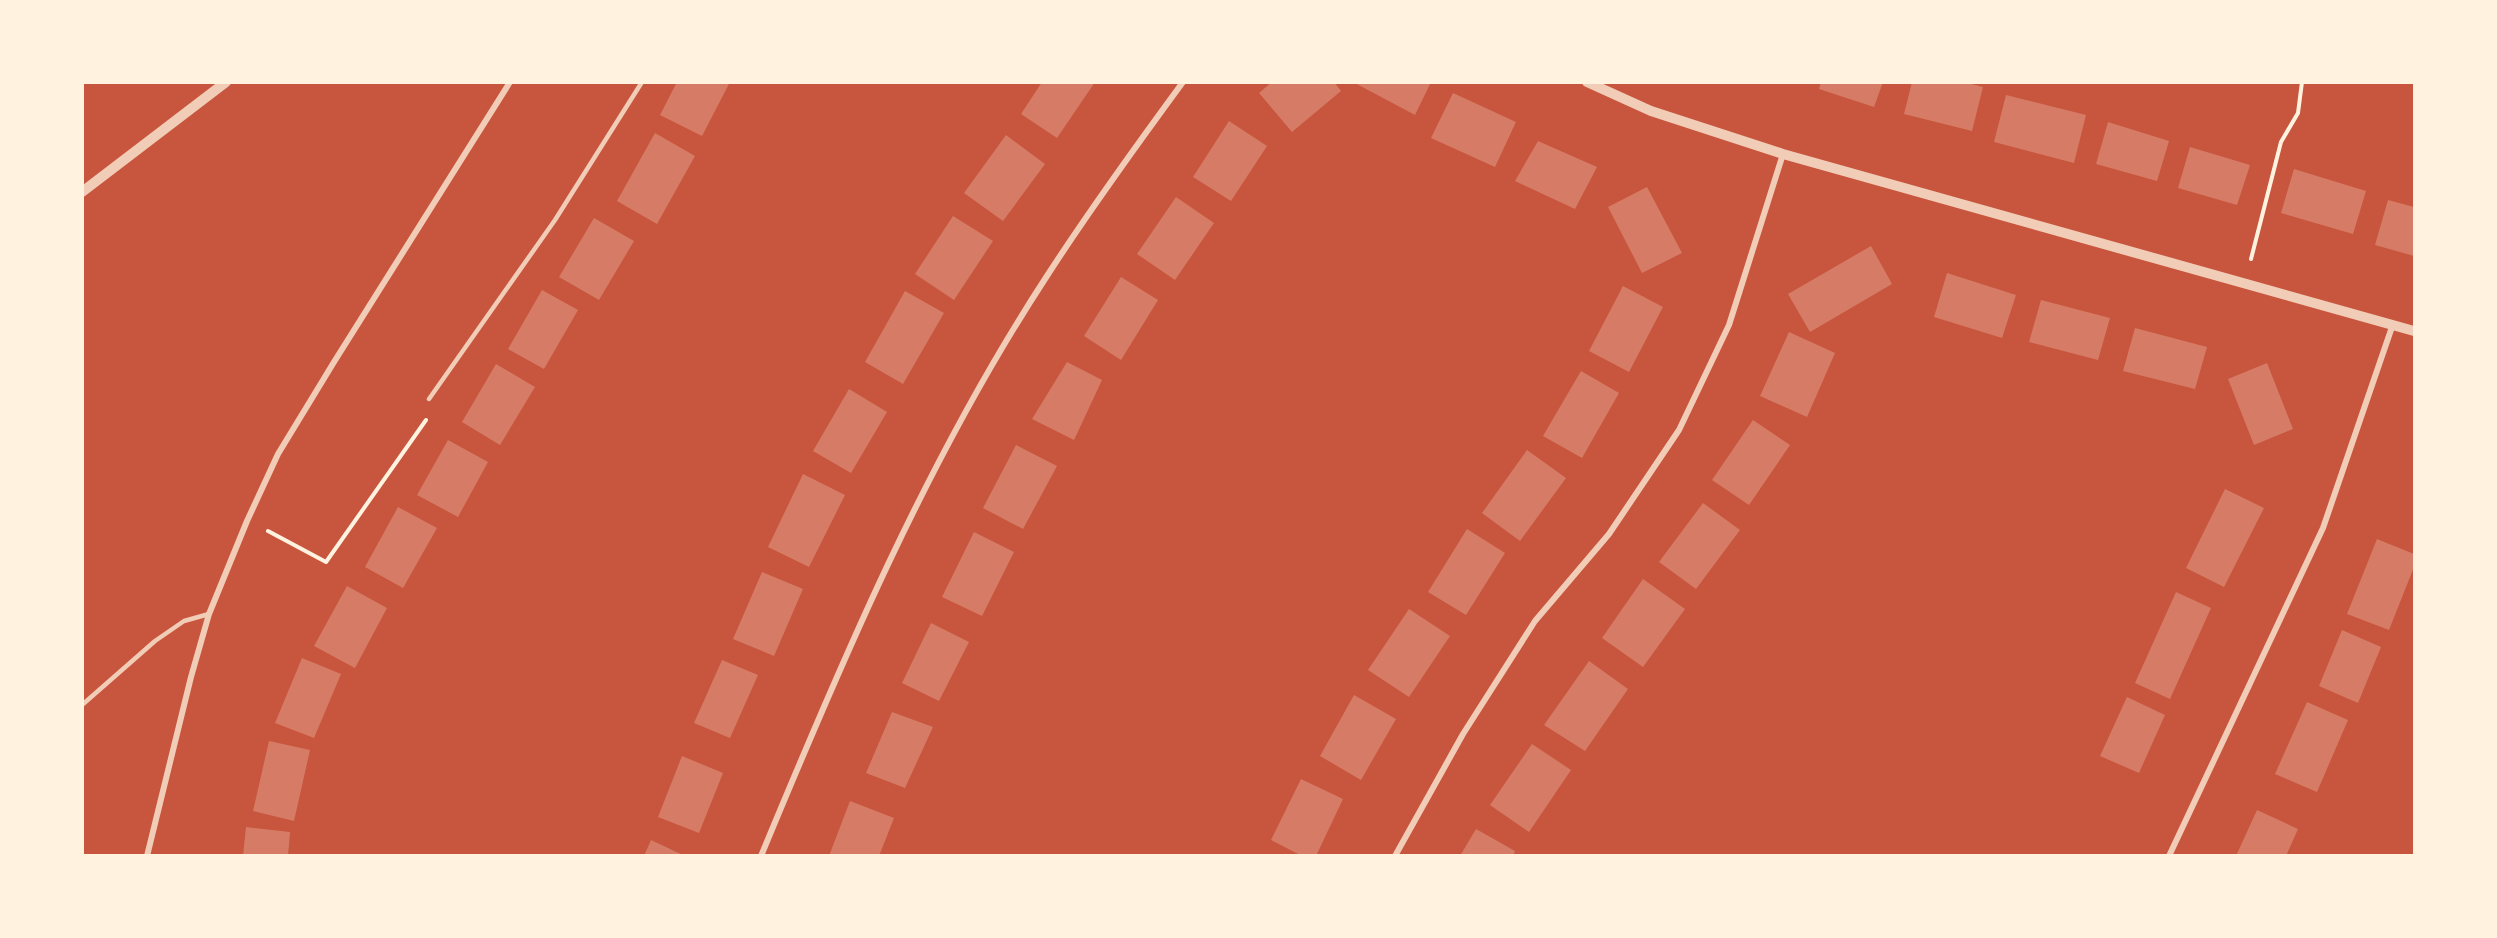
<svg xmlns="http://www.w3.org/2000/svg" width="2497" height="938" font-family="'Alegreya Sans',sans-serif">
	<style>
		.building { fill: #d67c66 }
		.lines { fill: none; stroke-linecap: round; stroke-linejoin: round }
		.path { stroke: #fff3e0; stroke-width: 4 }
		.service { stroke: #f1ccb7; stroke-width: 4.5 }
		.minor { stroke: #f1ccb7; stroke-width: 6 }
		.tertiary { stroke: #f1ccb7; stroke-width: 10 }
	</style>
	<rect width="100%" height="100%" fill="#c8553d"/>
	<path class="building" d="M677,82H730L702,136L660,115Z
		M1042,82H1095L1057,138L1021,114Z
		M1272,82H1334L1341,91L1292,132L1259,93Z
		M1353,82H1431L1415,115Z
		M1821,82H1883L1874,107L1819,89Z
		M1912,82H1964L1983,87L1972,131L1904,114Z
		M1453,93L1516,122L1495,167L1431,138Z
		M2006,95L2086,115L2074,163L1994,142Z
		M1229,121L1267,146L1231,201L1193,177Z
		M2108,122L2169,141L2157,181L2096,164Z
		M655,133L695,156L657,224L617,201Z
		M1006,135L1045,164L1003,221L964,193Z
		M1538,141L1597,167L1575,209L1515,181Z
		M2190,147L2250,165L2237,205L2178,188Z
		M2294,169L2366,191L2353,234L2281,213Z
		M1647,187L1682,253L1642,273L1608,207Z
		M1176,197L1214,223L1175,280L1137,254Z
		M2388,200L2414,207V256L2375,245Z
		M953,216L993,241L954,300L915,274Z
		M594,218L634,241L599,300L559,277Z
		M1871,246L1892,284L1810,332L1788,294Z
		M1947,273L2016,295L2002,338L1934,317Z
		M1121,277L1158,300L1121,360L1084,336Z
		M1623,286L1663,307L1629,372L1589,351Z
		M542,290L578,310L544,369L508,349Z
		M905,291L944,313L903,384L865,362Z
		M2041,300L2110,318L2098,360L2029,342Z
		M2135,328L2207,347L2195,389L2123,371Z
		M1789,332L1835,353L1807,417L1760,396Z
		M1067,362L1102,380L1074,440L1032,419Z
		M2267,363L2293,429L2254,445L2228,379Z
		M496,364L535,387L500,445L462,422Z
		M1581,371L1619,393L1582,458L1543,436Z
		M849,389L887,412L851,473L813,451Z
		M1753,420L1790,445L1749,505L1712,480Z
		M448,440L488,462L458,517L417,495Z
		M1016,445L1057,466L1023,529L983,508Z
		M1527,450L1566,478L1520,541L1482,513Z
		M803,474L845,495L809,567L768,547Z
		M2225,489L2264,508L2224,587L2186,568Z
		M1703,503L1740,530L1696,589L1659,562Z
		M398,507L437,528L403,588L365,567Z
		M1467,529L1505,553L1466,615L1428,592Z
		M974,532L1014,552L982,616L942,597Z
		M2377,539L2414,554V567L2389,630L2347,614Z
		M762,572L803,589L774,656L733,639Z
		M1643,579L1685,609L1643,667L1602,638Z
		M347,586L387,608L355,668L314,646Z
		M2176,592L2211,608L2170,699L2135,683Z
		M1409,609L1450,636L1409,697L1368,670Z
		M931,623L969,642L939,701L902,683Z
		M2342,630L2381,647L2358,703L2319,686Z
		M302,658L341,674L314,738L275,723Z
		M722,660L758,675L730,738L694,723Z
		M1589,661L1628,689L1585,751L1544,725Z
		M1354,695L1396,719L1361,780L1320,756Z
		M2127,697L2165,715L2139,773L2100,756Z
		M2307,702L2348,720L2317,792L2275,774Z
		M892,712L933,727L905,788L866,773Z
		M269,741L310,750L294,821L253,811Z
		M1532,744L1571,770L1529,832L1490,805Z
		M682,756L723,773L699,833L658,817Z
		M1301,779L1343,799L1316,856H1302L1271,840Z
		M850,801L894,818L879,856H829Z
		M2257,810L2298,829L2286,856H2236Z
		M246,827L290,832L288,856H243Z
		M1476,829L1515,851L1513,856H1460Z
		M651,840L685,856H644Z"/>
	<g class="lines">
		<path class="path" d="M2251,259L2281,142L2298,113L2302,82
			M268,531L326,562L426,420"/>
		<path class="service" d="M429,399L555,220L642,82
			M82,705L155,641L184,621L209,614"/>
		<path class="minor" d="M147,856L191,677L209,614L247,521L278,454L334,362L510,82
			M761,856C843,658 928,458 1045,279C1088,212 1136,146 1183,82
			M1395,856L1463,734L1535,621L1609,534L1679,430L1729,325L1783,154
			M2169,856L2323,528L2393,324"/>
		<path class="tertiary" d="M1587,82L1651,111L1783,154L2414,331
			M82,192L226,82"/>
	</g>
	<rect width="2497" height="938" fill="none" stroke="#fff3e0" stroke-width="168"/>
</svg>
